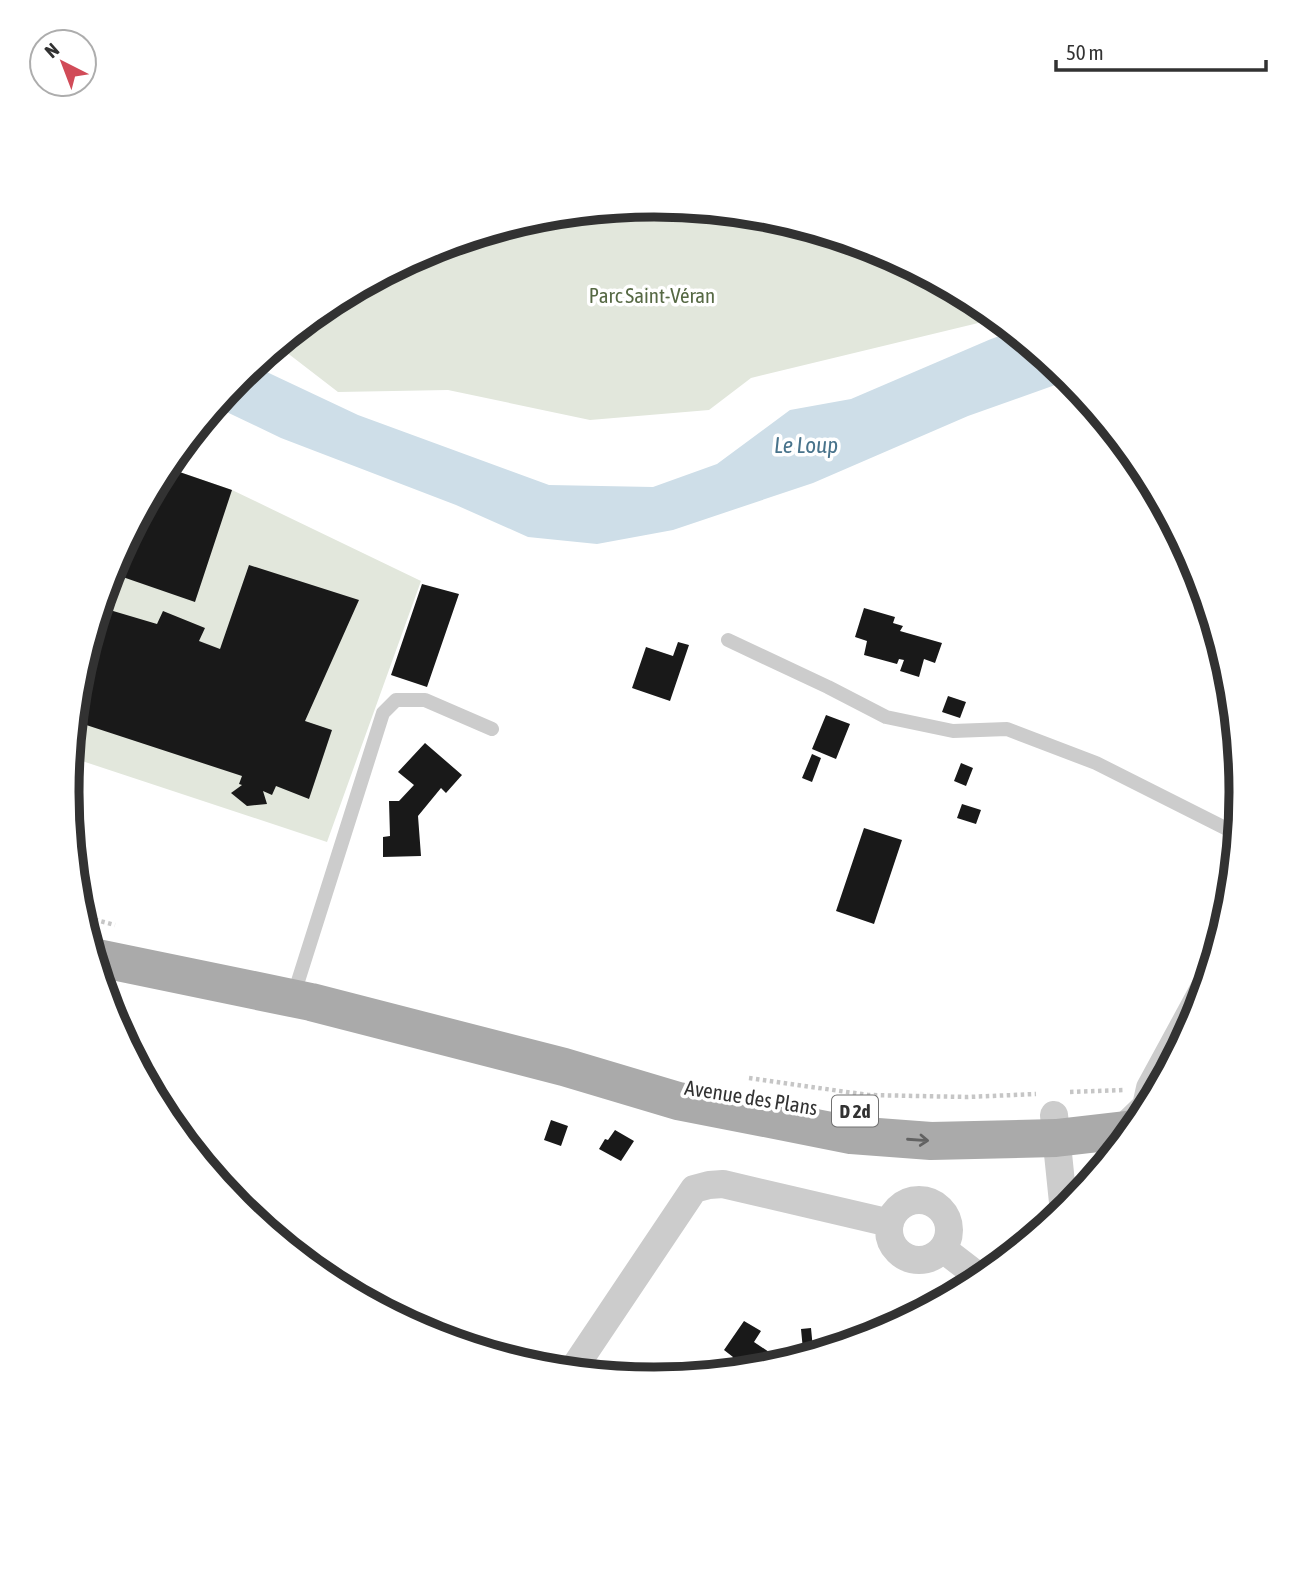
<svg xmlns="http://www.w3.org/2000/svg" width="1308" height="1584" font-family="'Asap Condensed',sans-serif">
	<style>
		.green { fill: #e2e7dc }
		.water { fill: #cedee8 }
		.building { fill: #191919 }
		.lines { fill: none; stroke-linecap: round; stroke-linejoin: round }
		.path { stroke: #c6c6c6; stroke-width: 4.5; stroke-dasharray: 3.5 3.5; stroke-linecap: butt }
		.service { stroke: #ccc; stroke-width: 14 }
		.minor { stroke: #ccc; stroke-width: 28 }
		.primary { stroke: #aaa; stroke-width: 38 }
		.oneway { stroke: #626262 }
		.labels { text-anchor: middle; stroke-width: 7; stroke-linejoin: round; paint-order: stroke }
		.shield { fill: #fff; stroke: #707070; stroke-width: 2 }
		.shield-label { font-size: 19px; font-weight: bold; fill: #323232 }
		.park-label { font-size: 21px; fill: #566944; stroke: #fff }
		.street-label { font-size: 21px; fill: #323232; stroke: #fff }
		.water-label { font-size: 23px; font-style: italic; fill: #48738b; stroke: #fff }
		.rim { fill: none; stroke: #323232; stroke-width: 9 }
	</style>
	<rect width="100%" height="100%" fill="#fff"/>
	<path class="green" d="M654,205L769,216L879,249L981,304L999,318L751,378L709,410L590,420L448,390L338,392L277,345L328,303L430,249L540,216Z
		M165,467L232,490L421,581L327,842L70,757L78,677L111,567Z"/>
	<path class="water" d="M1014,331L1072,379L968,416L813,483L673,530L597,544L528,537L456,505L281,438L214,406L239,376L252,365L358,415L549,485L653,487L717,464L790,410L851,399L991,339Z"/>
	<path class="building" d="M165,467L232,490L195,602L114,574L123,545Z
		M249,565L359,600L305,721L332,730L309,799L276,786L272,795L263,791L267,804L247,806L231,793L242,785L239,784L242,776L74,721L77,684L103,608L157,624L163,611L205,628L199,641L220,649Z
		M422,584L459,594L427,687L391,675Z
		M864,608L895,617L893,623L903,626L900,631L942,643L935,663L924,659L919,677L900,671L904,660L899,659L897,664L864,655L867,641L855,637Z
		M678,642L689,645L670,701L632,688L646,647L673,656Z
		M948,696L966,702L960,718L942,712Z
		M826,715L850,724L836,759L812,749Z
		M425,743L462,775L446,793L441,788L418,816L421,856L383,857V837L390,836L389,801H399L414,785L398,772Z
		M812,754L821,758L812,782L802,778Z
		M961,763L973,768L966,786L954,781Z
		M962,804L981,810L976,824L957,818Z
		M864,828L902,840L874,924L836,911Z
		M551,1120L568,1126L561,1146L544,1140Z
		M615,1130L634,1141L621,1161L599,1149L605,1139L608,1140Z
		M744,1321L761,1331L754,1342L769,1352L757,1369L724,1373L733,1357L724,1350Z
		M811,1328L813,1349L803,1350L801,1329Z"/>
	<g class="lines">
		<path class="path" d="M81,916L115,925
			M749,1078L868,1095L968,1097L1036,1094
			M1070,1092L1124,1090"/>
		<path class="service" d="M728,640L828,687L886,717L953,731L1007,729L1096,763L1237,834
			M293,997L383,713L396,700H425L492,729"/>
		<path class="minor" d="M1054,1115L1064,1212
			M1120,1131L1146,1106L1150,1088L1207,983
			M889 1230a30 30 0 1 1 60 0a30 30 0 1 1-60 0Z
			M943,1249L982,1279
			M572,1371L694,1189L709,1185L723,1184L890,1223"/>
		<path class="primary" d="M93,957L311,1002L564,1067L678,1101L851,1135L931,1141L1056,1138L1134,1129"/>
	</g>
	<defs><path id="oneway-shaft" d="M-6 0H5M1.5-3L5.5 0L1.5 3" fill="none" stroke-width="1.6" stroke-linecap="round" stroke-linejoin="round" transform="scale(1.75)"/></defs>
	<use class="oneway" href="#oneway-shaft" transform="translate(918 1140) rotate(4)"/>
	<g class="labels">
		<rect class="shield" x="832" y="1095.5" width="46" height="31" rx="5"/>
		<g class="shield-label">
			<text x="855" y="1118">D 2d</text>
		</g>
		<g class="park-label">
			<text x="652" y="303">Parc Saint-Véran</text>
		</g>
		<g class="street-label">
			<text transform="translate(751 1098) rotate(9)" y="7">Avenue des Plans</text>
		</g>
		<g class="water-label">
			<text x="806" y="453">Le Loup</text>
		</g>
	</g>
	<path d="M0 0H1308V1584H0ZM79 792a575 575 0 1 1 1150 0a575 575 0 1 1-1150 0Z" fill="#fff" fill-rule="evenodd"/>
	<path class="rim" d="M79 792a575 575 0 1 1 1150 0a575 575 0 1 1-1150 0Z"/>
	<g transform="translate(63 63) rotate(318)"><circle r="33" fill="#ffffff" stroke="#adadad" stroke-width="2"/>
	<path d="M0-5L12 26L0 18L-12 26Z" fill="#d14b58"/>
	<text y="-10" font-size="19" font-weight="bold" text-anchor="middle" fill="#323232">N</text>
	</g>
	<path d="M1056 60v10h210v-10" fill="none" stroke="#323232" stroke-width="3.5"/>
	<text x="1066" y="60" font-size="21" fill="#323232" stroke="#ffffff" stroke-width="5" paint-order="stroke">50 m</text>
</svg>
